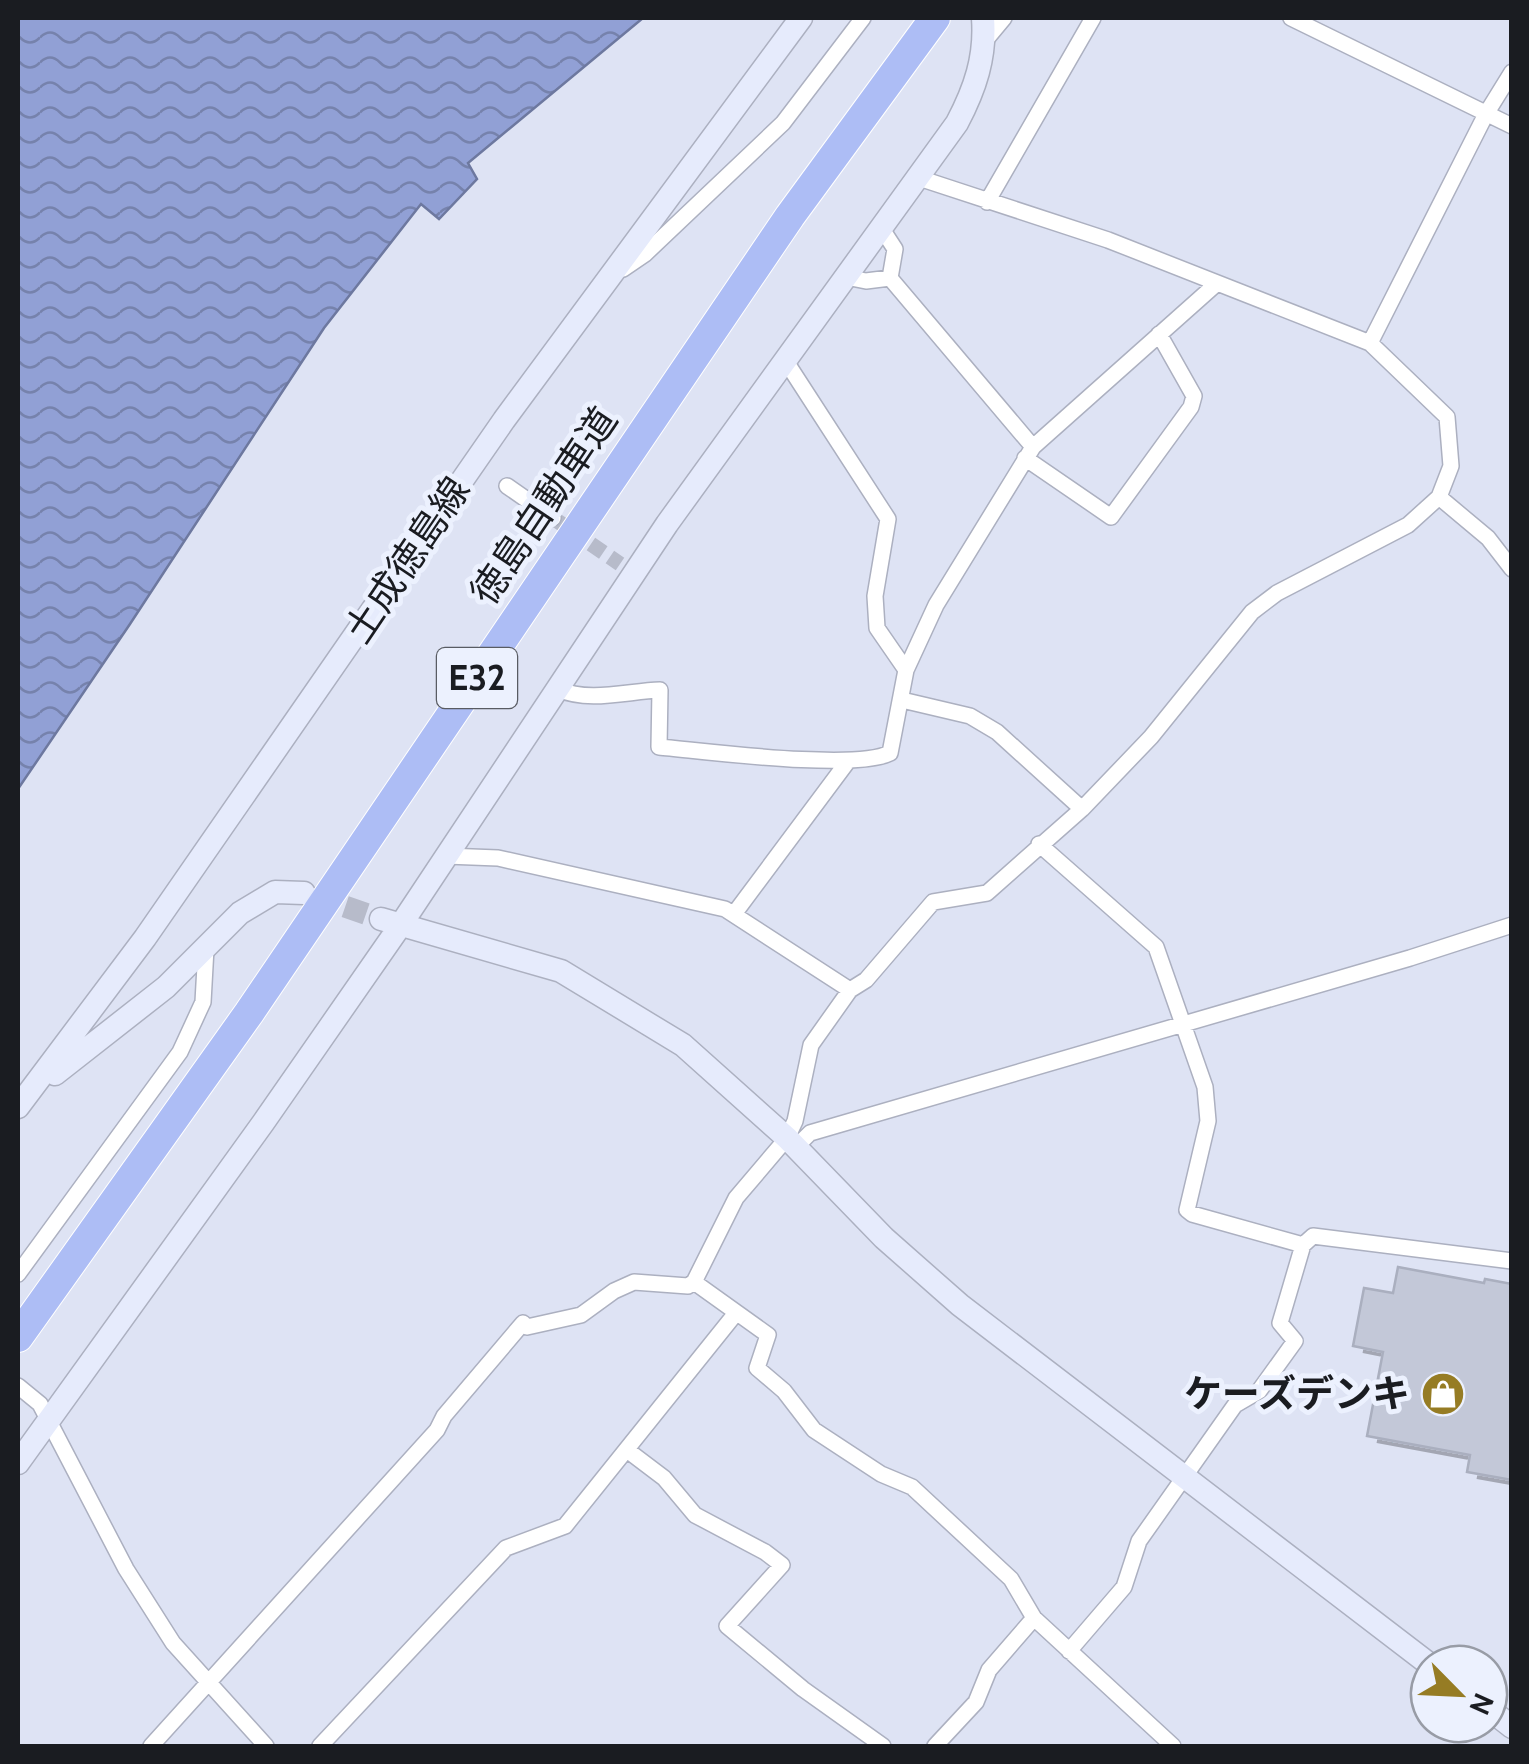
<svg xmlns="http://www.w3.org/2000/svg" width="1529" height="1764" font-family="Cabin,'Noto Sans JP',sans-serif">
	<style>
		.water { fill: url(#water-waves); stroke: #6d789f; stroke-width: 2.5 }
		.building { fill: #c3c8d8; stroke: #aaafbf; stroke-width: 2.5; filter: url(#shadow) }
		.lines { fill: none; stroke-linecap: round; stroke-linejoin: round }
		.street-tunnel { stroke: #b7bbca; stroke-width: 15; stroke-dasharray: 15 8; stroke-linecap: butt }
		.secondary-tunnel { stroke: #b7bbca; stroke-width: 22; stroke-dasharray: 22 11; stroke-linecap: butt }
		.street-casing { stroke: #acb0c0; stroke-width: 18 }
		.secondary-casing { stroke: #acb0c0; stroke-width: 25 }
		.highway-casing { stroke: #fff; stroke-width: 32 }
		.street { stroke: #fff; stroke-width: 15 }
		.secondary { stroke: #e6ebfc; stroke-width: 22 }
		.highway { stroke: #adbdf5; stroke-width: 30 }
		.labels { text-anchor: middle; stroke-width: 10; stroke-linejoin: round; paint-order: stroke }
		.shield { fill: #ecf1fe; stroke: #595c63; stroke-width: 2.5 }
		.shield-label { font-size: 35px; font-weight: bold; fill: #1a1c21 }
		.street-label { font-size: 38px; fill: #1a1c21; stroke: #ecf1fe }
		.poi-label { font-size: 38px; font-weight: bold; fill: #1a1c21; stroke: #ecf1fe; text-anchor: end }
	</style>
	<defs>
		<pattern id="water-waves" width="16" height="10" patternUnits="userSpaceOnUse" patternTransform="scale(2.5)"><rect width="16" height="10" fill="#91a0d5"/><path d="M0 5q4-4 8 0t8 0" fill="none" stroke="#7682ac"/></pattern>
		<filter id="shadow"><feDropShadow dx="11" dy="6" stdDeviation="0" flood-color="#0004"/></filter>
	</defs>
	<rect width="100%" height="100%" fill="#dee3f4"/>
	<path class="water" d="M18,18H643L468,163L477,179L439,219L421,204L324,328L130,624L18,789Z"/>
	<path class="building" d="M1398,1267L1484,1283L1485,1279L1512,1284V1480L1467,1472L1470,1455L1367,1436L1383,1352L1353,1346L1364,1288L1393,1293Z"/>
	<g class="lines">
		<path class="street-tunnel" d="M553,518L620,564"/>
		<path class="secondary-tunnel" d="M314,896L381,919"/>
		<g class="street-casing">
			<path id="street" d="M1291,18L1512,126
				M984,42L1004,18
				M987,202L1093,18
				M882,229L895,249L890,278L1033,447
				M623,269L645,254L783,123L863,18
				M846,277L866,281L890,278
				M1370,343L1486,114L1512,72
				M785,360L888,519L875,596L877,628L906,670
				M1025,458L1111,517L1191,407L1194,396L1159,334
				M507,486L553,518
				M1439,497L1488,538L1512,569
				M558,689C589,703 628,691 660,690L659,747C705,751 855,771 890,753L906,670L936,605L1033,447L1215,285
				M902,700L970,716L997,732L1082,809
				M1039,844L1156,947L1205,1087L1208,1121L1187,1210L1192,1214L1303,1245
				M446,856L498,858L725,909L850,990
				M734,914L848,761
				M796,1147L810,1133L1410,958L1512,925
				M18,1274L180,1052L203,1002L206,948
				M694,1282L768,1335L757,1368L784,1391L814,1430L881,1474L912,1487L1011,1579L1034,1618L1173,1746
				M18,1386L40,1404L126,1569L173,1643L266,1746
				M627,1450L664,1478L695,1515L765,1552L782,1565L727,1626L803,1689L883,1746
				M1069,1651L1124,1587L1139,1541L1235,1405L1259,1391L1295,1341L1280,1323L1303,1245L1313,1236L1512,1261
				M151,1746L437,1430L444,1416L523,1323L527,1327L581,1315L614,1291L634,1282L688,1286L694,1282L736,1198L787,1138L795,1121L811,1045L850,990L866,980L933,902L987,893L1082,809L1151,737L1252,612L1277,593L1408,525L1439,497L1451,466L1447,417L1370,343L1108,240L919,178
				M320,1746L506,1548L565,1526L736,1313
				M935,1746L976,1702L989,1670L1034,1618"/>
		</g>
		<g class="secondary-casing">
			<path id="secondary" d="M381,919L561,971L683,1045L787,1138L884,1238L960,1305L1429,1664
				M55,1074L166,987L240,913L275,892L304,893
				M18,1107L145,938L504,420L801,18
				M18,1463L263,1123L400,926L667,524L957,123C975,89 986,57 983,18
				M1489,1709L1512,1727"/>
		</g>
		<g class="highway-casing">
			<path id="highway" d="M18,1337L249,1013L790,216L935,18"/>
		</g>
		<use href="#street" class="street"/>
		<use href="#secondary" class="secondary"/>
		<use href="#highway" class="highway"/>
	</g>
	<defs>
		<g id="shop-disc" transform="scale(2.25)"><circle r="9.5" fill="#967c24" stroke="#ecf1fe"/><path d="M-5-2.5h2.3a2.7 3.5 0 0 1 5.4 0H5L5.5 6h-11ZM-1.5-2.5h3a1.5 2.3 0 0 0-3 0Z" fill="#fff"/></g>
	</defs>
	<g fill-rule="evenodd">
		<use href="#shop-disc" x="1443" y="1394"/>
	</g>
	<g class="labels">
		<rect class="shield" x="437" y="648" width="80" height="60" rx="8"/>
		<g class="shield-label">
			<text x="477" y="690">E32</text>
		</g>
		<g class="street-label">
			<text transform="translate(544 506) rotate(-56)" y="13">徳島自動車道</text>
			<text transform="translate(407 560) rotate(-56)" y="13">土成徳島線</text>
		</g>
		<g class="poi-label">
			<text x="1410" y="1407">ケーズデンキ</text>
		</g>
	</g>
	<rect width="1529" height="1764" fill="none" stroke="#1a1c21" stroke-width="40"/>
	<g transform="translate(1459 1694) rotate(114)"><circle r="48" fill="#ecf1fe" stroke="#989ca6" stroke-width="2.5"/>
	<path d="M0-8L18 38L0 25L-18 38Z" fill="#967c24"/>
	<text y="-15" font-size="28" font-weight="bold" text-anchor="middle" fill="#1a1c21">N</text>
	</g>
</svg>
